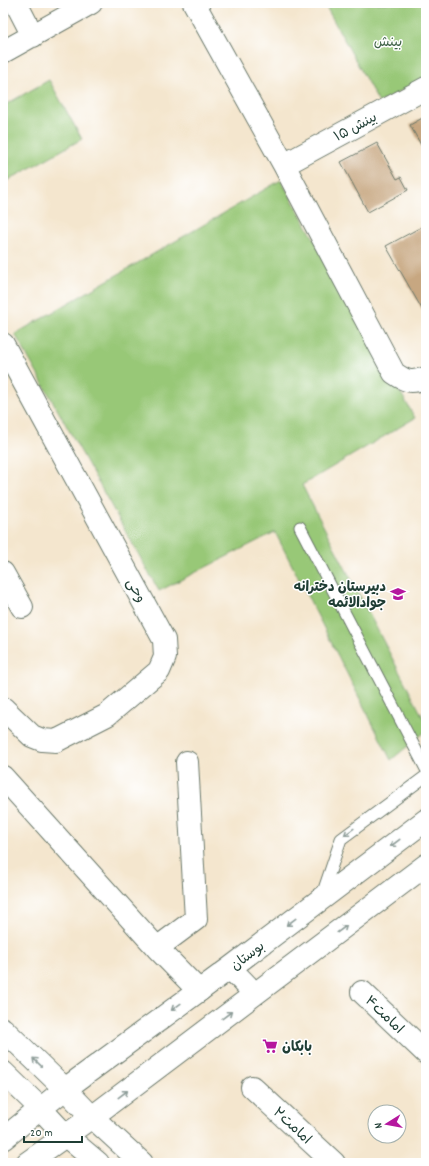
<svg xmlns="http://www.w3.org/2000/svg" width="429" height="1166" font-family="Dekko,'Playpen Sans Arabic',sans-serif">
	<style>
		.green { fill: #98c877; stroke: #5c8256 }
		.building { fill: #c7a781 }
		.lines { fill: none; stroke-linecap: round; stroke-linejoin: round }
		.service-casing { stroke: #6a786a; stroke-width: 13 }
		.minor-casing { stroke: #6a786a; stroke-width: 24 }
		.tertiary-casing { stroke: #6a786a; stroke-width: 24 }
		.secondary-casing { stroke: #6a786a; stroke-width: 24 }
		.service { stroke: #fff; stroke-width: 11 }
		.minor { stroke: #fff; stroke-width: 22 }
		.tertiary { stroke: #fff; stroke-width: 22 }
		.secondary { stroke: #fff; stroke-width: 22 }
		.oneway { stroke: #8f9e9a }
		.labels { text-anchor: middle; stroke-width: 3; stroke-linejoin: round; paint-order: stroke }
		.park-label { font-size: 14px; fill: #3d6045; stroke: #fff }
		.street-label { font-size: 14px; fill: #1f3d34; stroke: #fff }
		.poi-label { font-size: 14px; font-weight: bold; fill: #1f3d34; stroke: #fff; text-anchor: end }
	</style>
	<rect width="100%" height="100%" fill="#fff"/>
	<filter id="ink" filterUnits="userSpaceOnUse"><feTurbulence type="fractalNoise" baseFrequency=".025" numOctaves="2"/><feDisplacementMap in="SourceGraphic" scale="8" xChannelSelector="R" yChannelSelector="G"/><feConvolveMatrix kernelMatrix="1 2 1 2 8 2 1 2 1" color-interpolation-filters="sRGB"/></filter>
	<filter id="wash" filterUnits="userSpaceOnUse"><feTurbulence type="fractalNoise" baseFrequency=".012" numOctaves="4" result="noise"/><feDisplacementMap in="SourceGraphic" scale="16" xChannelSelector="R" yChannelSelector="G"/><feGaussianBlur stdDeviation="0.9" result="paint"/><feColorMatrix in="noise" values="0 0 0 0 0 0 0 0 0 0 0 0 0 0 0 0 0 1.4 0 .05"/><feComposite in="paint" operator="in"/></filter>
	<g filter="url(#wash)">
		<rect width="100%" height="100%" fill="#f4e6ce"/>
		<path class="green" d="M324,3H426V77L379,103Z
			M49,80L82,139L3,183V106Z
			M281,180L415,418L302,485L426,723V731L391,760L275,532L159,591L15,334Z"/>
		<g id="blocks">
			<path class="building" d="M426,116V154L410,125Z
				M377,143L397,179L401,177L408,190L368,212L341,162Z
				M425,225L426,226V316L386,246Z"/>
		</g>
	</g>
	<g filter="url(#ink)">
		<use href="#blocks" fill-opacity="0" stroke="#6a786a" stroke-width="1"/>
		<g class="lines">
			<g class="service-casing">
				<path id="service" d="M300,527L426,769
					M322,895L341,839L426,776"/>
			</g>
			<g class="minor-casing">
				<path id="minor" d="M16,3L33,36
					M194,3L284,165L394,373C407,382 411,383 426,378
					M3,52L91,3
					M284,165L426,88
					M3,344L164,640L165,657L159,671L107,715L56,741L42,740L32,736L3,708
					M3,573L22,607
					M3,777L157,948L199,991
					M157,948L196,919L187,762
					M362,992L426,1053
					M252,1087L334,1163"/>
			</g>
			<g class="tertiary-casing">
				<path id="tertiary" d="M230,968L255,994
					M65,1089L230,968L426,820
					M92,1117L426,865"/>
			</g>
			<g class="secondary-casing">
				<path id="secondary" d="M3,1029L65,1089L92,1117L142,1163
					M3,1072L40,1108L66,1136L98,1163
					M3,1139L65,1089
					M27,1163L92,1117"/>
			</g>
			<use href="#service" class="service"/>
			<use href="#minor" class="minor"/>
			<use href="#tertiary" class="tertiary"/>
			<use href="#secondary" class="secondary"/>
		</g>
		<defs><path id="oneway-shaft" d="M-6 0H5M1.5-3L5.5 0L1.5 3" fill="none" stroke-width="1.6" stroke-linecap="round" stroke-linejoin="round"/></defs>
		<g class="oneway">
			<use href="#oneway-shaft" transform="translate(349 832) rotate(144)"/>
			<use href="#oneway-shaft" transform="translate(395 843) rotate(143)"/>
			<use href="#oneway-shaft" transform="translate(291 922) rotate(143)"/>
			<use href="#oneway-shaft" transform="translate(342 929) rotate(-37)"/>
			<use href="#oneway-shaft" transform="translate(176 1007) rotate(144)"/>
			<use href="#oneway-shaft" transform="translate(227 1015) rotate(-37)"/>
			<use href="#oneway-shaft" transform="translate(37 1062) rotate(-136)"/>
			<use href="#oneway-shaft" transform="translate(123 1094) rotate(-37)"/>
		</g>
	</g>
	<defs>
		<g id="school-bare" transform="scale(1.2)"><path d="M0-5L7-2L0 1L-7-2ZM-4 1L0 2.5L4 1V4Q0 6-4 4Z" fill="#b5179e" stroke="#fff" stroke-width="2.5" paint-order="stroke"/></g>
		<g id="supermarket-bare" transform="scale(1.2)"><path d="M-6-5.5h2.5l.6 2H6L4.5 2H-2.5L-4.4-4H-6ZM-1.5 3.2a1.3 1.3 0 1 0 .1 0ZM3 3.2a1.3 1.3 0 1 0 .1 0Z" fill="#b5179e" stroke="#fff" stroke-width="2.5" paint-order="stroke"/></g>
	</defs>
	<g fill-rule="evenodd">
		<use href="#school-bare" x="398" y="594"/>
		<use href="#supermarket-bare" x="270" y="1046"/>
	</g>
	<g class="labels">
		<g class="park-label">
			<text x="388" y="46">بینش</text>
		</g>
		<g class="street-label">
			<text transform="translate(355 126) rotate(-28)" y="5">بینش ۱۵</text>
			<text transform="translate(137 590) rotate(62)" y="5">وحی</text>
			<text transform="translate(247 955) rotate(-37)" y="5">بوستان</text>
			<text transform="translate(385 1014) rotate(44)" y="5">امامت۴</text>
			<text transform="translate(293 1125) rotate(43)" y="5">امامت۲</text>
		</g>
		<g class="poi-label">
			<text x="386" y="591">دبیرستان دخترانه<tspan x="386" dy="16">جوادالائمه</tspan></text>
			<text x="282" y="1051" text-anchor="start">بابکان</text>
		</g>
	</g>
	<rect width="429" height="1166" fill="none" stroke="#fff" stroke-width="16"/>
	<g transform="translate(387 1124) rotate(259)"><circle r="19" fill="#ffffff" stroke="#a5b1ae"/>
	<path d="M0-3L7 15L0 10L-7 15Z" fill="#b5179e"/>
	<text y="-6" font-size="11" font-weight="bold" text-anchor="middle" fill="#1f3d34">N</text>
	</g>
	<path d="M24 1136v6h58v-6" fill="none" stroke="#1f3d34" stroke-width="2"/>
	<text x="30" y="1136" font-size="12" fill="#1f3d34" stroke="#ffffff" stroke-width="3" paint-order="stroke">20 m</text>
</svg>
